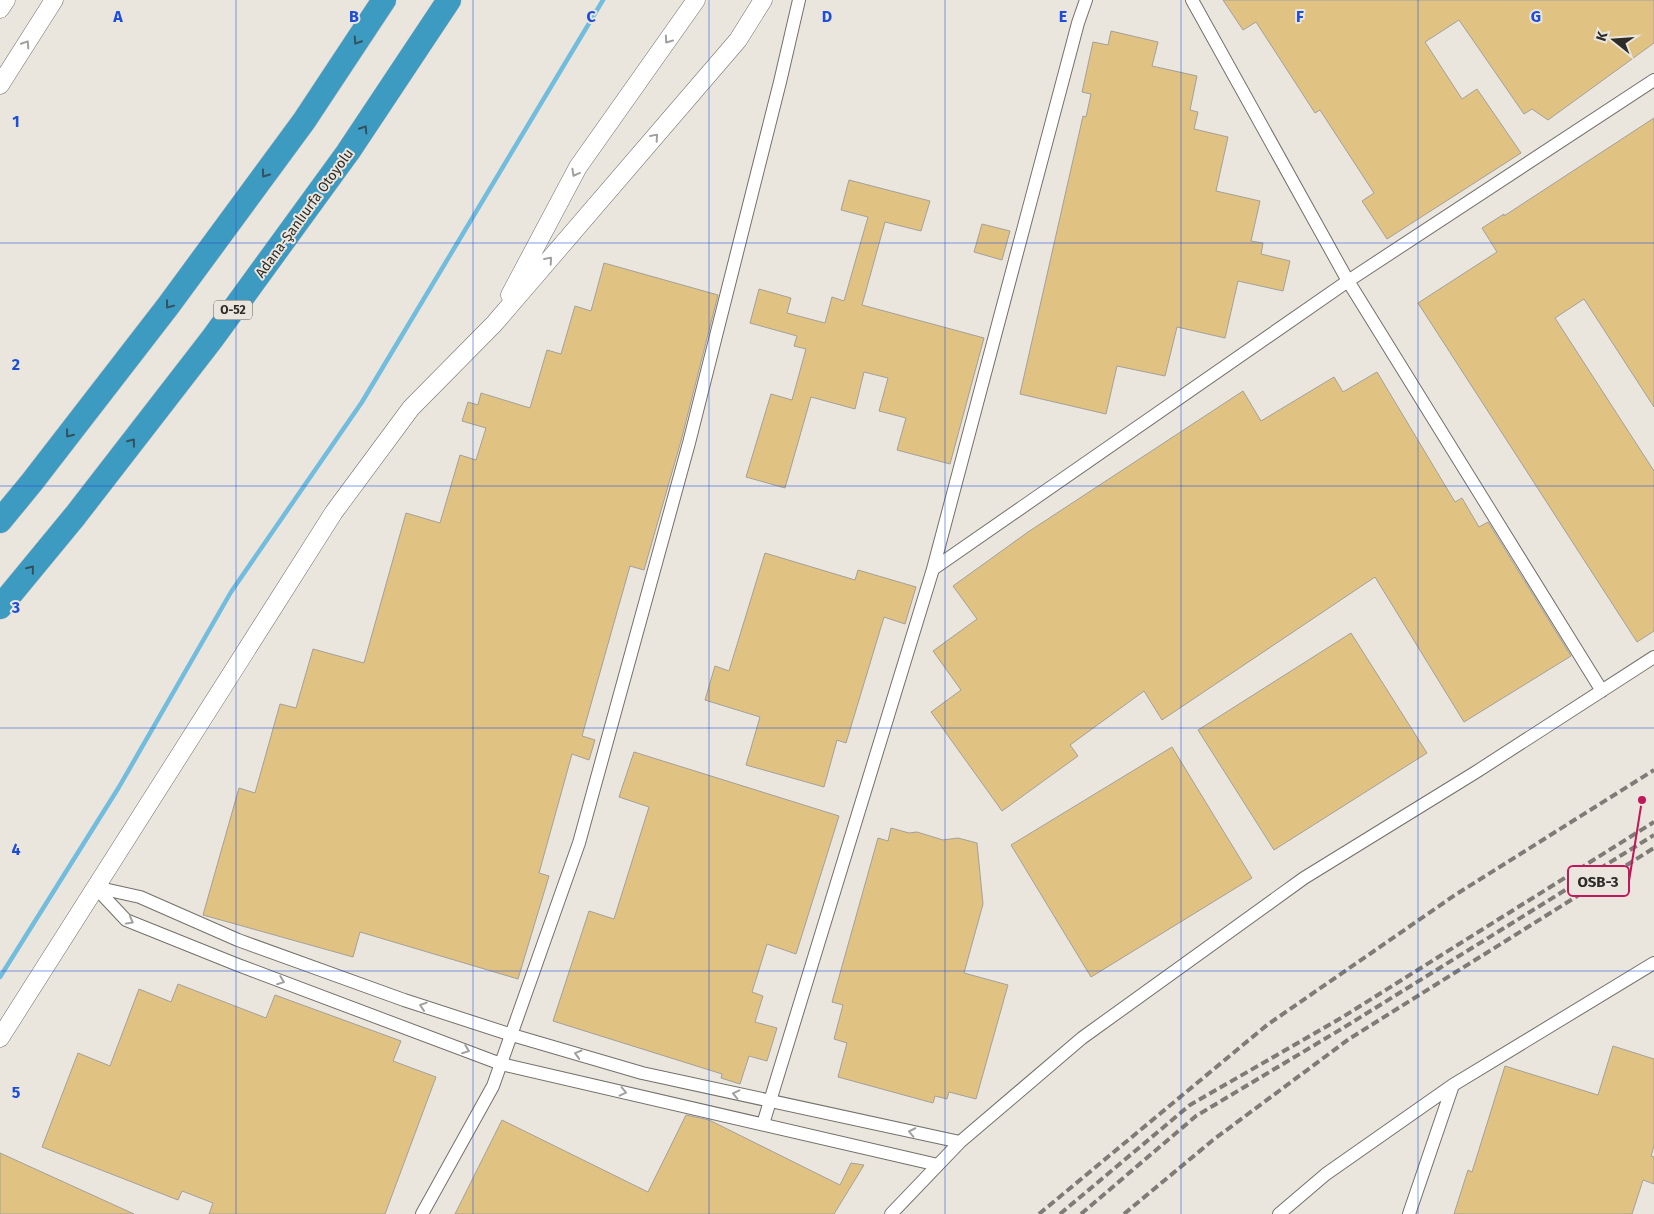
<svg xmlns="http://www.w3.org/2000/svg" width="1654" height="1214" font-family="'Fira Sans',sans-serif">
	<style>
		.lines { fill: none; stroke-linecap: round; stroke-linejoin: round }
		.stream { stroke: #72bcdd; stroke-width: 4.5 }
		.building { fill: #e0c283; stroke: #a4a099 }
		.street-casing { stroke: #74706a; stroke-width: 14 }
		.secondary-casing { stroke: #74706a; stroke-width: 19 }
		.highway-casing { stroke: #c4c4c3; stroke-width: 25 }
		.street { stroke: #fff; stroke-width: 12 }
		.secondary { stroke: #fff; stroke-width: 18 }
		.highway { stroke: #3d9ac1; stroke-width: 24 }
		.rail { stroke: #7f7c77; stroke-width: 4; stroke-dasharray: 8 4; stroke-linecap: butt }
		.oneway { stroke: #a1a09f }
		.oneway2 { stroke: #33525e }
		.grid { fill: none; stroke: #1d4ed8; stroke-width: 1; stroke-opacity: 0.55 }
		.labels { text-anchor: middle; stroke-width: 4; stroke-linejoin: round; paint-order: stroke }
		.shield { fill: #eae6de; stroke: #66645f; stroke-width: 1 }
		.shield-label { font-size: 12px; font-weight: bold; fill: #2e2c29 }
		.street-label { font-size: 14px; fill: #2e2c29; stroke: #eae6de }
		.grid-label { font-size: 16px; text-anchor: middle; font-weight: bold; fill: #1d4ed8; stroke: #eae6de; stroke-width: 4; stroke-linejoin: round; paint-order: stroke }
		.leader { fill: none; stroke: #c2185b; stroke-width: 2 }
		.callout-dot { fill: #c2185b; stroke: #eae6de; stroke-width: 2 }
		.callout { fill: #eae6de; stroke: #c2185b; stroke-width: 2 }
		.callout-label { font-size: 15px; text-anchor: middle; font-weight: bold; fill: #2e2c29 }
	</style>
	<rect width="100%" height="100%" fill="#eae6de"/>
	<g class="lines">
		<path class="stream" d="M0,977L119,787L231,592L362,402L603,0"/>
	</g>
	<path class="building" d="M1223,0H1654V43L1548,120L1532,109L1524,114L1459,20L1425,42L1462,99L1477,89L1521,153L1387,239L1362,201L1374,193L1320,110L1315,113L1256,22L1243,30Z
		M1111,31L1158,42L1152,66L1197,76L1190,110L1198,112L1194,129L1228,137L1216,191L1260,201L1251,241L1263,243L1261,254L1290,261L1283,291L1238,281L1225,338L1177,327L1165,376L1117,366L1106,414L1020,394L1083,116L1086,117L1091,94L1082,92L1093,42L1108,45Z
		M1654,118V407L1584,299L1555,318L1654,471V631L1637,642L1418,303L1497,252L1482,228L1504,214V216Z
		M849,180L930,201L921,231L885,222L862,305L984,338L950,464L897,450L906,418L879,411L888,378L864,372L855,409L811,397L785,488L746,477L771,394L792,400L806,349L794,346L797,336L750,323L759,289L791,298L787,313L825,323L832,297L844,301L868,217L841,210Z
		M982,224L1010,231L1002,260L974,252Z
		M604,263L718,295L681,441L644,570L630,566L582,736L595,740L589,760L572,754L539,873L549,876L518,979L360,932L353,957L203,915L239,788L255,793L280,704L296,708L313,649L364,663L406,513L440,523L460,455L476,460L486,428L462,421L468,402L478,405L481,393L530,408L547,350L561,354L575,306L591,311Z
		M1377,372L1455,502L1462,498L1479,527L1488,522L1571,656L1464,722L1375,577L1162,720L1144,691L1070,745L1078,756L1002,811L931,712L961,690L933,651L977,619L953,586L1028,532L1243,391L1261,421L1334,377L1343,392Z
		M765,553L855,580L858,570L916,587L905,624L884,617L846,743L837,740L824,787L746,765L760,717L705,700L715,666L729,671Z
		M1351,633L1427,753L1274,850L1198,730Z
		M1172,747L1252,878L1091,977L1011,845Z
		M634,752L839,816L796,954L767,944L752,992L763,996L755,1022L777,1028L767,1061L749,1056L740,1084L721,1078L722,1074L553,1021L589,911L614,919L649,807L619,797Z
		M891,828L909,833L917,832L943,840L958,838L977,843L983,904L964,973L1008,985L976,1099L949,1092L947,1099L935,1096L933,1103L838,1077L847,1043L834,1039L843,1005L832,1002L878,838L888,841Z
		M178,984L266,1018L275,995L401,1041L393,1061L436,1077L385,1214H209L213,1203L182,1191L178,1200L42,1147L78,1053L110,1066L139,989L171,1002Z
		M1613,1046L1654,1059V1146L1651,1156L1654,1157V1184L1643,1180L1632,1214H1454L1468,1170L1472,1172L1505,1066L1598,1095Z
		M686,1115L709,1120L840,1185L851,1163L864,1165L834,1214H455L502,1120L648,1192Z
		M0,1153L134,1214H0Z"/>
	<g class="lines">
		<g class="street-casing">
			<path id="street" d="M1192,0L1348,281L1602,691
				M933,569L1348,281L1654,80
				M95,887L140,897L238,940L404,1000L512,1035L642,1073L960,1142
				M95,887L126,920L238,965L501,1064L938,1165
				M763,1124L933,569L1078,23L1086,0
				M422,1214L493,1086L579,843L689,443L780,82L799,0
				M891,1214L960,1142L1082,1038L1304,878L1476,772L1654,657
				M1279,1214L1326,1174L1453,1085L1654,963
				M1409,1214L1453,1085"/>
		</g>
		<g class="secondary-casing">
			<path id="secondary" d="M0,9L6,0
				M0,85L54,0
				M510,295L578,167L696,0
				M0,1038L334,512L411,408L494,324L738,40L763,0"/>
		</g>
		<g class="highway-casing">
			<path id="highway" d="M0,521L32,482L168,306L304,121L384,0
				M0,607L75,516L212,339L348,152L449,0"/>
		</g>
		<use href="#street" class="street"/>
		<use href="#secondary" class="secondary"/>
		<use href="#highway" class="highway"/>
		<path class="rail" d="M1039,1214L1267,1025L1455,895L1654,770
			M1060,1214L1190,1105L1341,1018L1654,822
			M1081,1214L1196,1116L1343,1028L1654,835
			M1124,1214L1213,1140L1349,1039L1654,848"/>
	</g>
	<defs><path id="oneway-chevron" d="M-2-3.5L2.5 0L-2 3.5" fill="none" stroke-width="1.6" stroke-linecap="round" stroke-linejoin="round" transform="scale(1.25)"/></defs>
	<g class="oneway">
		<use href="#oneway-chevron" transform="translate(668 40) rotate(125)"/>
		<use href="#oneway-chevron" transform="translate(26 44) rotate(-57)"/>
		<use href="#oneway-chevron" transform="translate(655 137) rotate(-49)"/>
		<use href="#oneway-chevron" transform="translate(575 173) rotate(119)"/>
		<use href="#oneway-chevron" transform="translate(549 260) rotate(-49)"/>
		<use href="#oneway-chevron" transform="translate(130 921) rotate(29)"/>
		<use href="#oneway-chevron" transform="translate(281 981) rotate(21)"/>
		<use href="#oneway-chevron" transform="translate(423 1006) rotate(-162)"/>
		<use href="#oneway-chevron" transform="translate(466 1050) rotate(21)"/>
		<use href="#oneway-chevron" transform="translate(578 1054) rotate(-164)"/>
		<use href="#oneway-chevron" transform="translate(623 1092) rotate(13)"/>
		<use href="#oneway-chevron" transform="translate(736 1094) rotate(-167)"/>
		<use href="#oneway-chevron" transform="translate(912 1132) rotate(-168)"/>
	</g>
	<g class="oneway2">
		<use href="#oneway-chevron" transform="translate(357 41) rotate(123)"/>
		<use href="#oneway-chevron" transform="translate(364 129) rotate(-57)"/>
		<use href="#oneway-chevron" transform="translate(265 174) rotate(126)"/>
		<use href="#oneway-chevron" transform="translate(169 305) rotate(127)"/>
		<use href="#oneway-chevron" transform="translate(69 434) rotate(128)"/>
		<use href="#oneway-chevron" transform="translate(132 442) rotate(-52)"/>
		<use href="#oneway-chevron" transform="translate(31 569) rotate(-51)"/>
	</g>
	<path class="grid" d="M236,0V1214M473,0V1214M709,0V1214M945,0V1214M1181,0V1214M1418,0V1214M0,243H1654M0,486H1654M0,728H1654M0,971H1654"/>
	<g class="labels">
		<rect class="shield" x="214" y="300.5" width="38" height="19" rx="4"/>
		<g class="shield-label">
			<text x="233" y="314">O-52</text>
		</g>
		<g class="street-label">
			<text transform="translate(304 213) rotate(-54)" y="5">Adana-Şanlıurfa Otoyolu</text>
		</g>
	</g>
	<g class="grid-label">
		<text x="118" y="22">A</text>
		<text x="354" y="22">B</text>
		<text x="591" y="22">C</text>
		<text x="827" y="22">D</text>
		<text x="1063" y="22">E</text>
		<text x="1300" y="22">F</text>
		<text x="1536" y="22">G</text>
		<text x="16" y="127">1</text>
		<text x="16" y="370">2</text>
		<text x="16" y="613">3</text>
		<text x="16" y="855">4</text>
		<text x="16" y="1098">5</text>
	</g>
	<path class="leader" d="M1642 800L1629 881"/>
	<circle class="callout-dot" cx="1642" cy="800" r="5"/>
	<rect class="callout" x="1568" y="866" width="61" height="30" rx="5"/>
	<g class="callout-label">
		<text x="1598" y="887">OSB-3</text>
	</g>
	<g transform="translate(1614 40) rotate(287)" stroke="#eae6de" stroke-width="4" paint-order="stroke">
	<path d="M0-4L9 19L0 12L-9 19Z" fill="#2e2c29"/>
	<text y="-8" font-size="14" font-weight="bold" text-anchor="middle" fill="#2e2c29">K</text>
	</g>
</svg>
